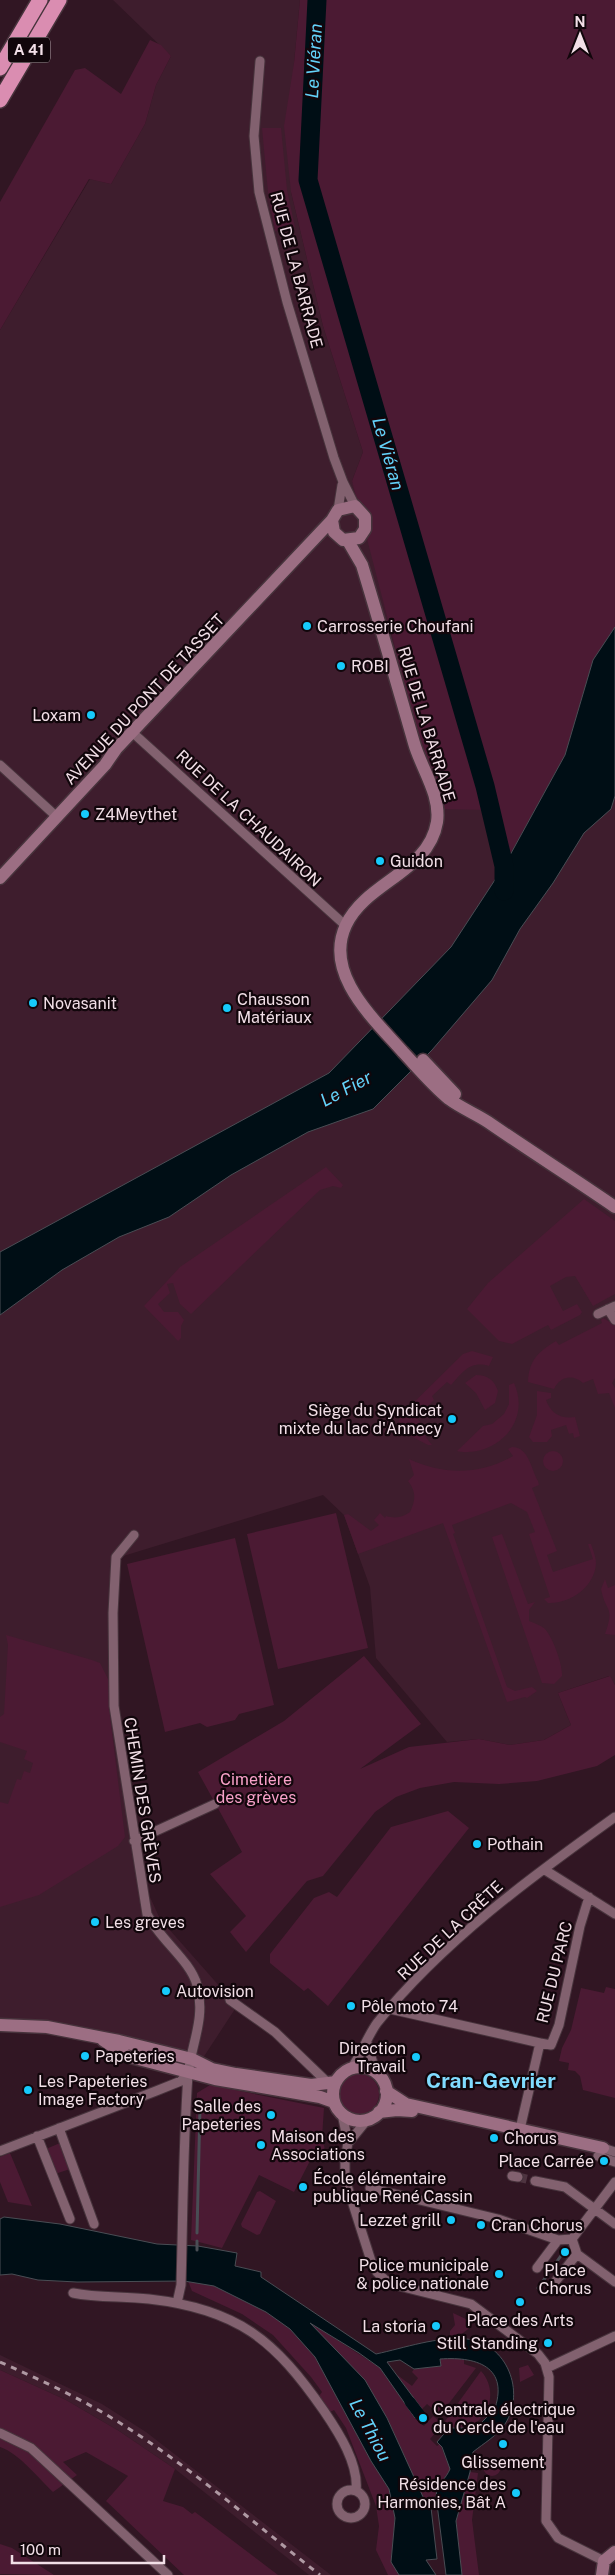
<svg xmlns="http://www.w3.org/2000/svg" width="615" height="2575" font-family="'Public Sans',sans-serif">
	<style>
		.built { fill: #3e1d2d }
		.green { fill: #4b1a33 }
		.water { fill: #000e15; stroke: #494d54 }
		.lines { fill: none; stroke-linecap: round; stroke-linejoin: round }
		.stream { stroke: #494d54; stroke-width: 3 }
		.canal { stroke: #000e15; stroke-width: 11 }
		.river { stroke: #000e15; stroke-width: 19 }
		.street-tunnel { stroke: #4e3440; stroke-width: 9; stroke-dasharray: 9 4.5; stroke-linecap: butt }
		.street-casing { stroke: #47333c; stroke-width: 11 }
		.secondary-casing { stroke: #47333c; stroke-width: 15 }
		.highway-casing { stroke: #47333c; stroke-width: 18 }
		.street { stroke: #82616f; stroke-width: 9 }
		.secondary { stroke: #9c6e83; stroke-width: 12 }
		.highway { stroke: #da8db1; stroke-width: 15 }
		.rail { stroke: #af99a3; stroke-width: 3; stroke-dasharray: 6 6; stroke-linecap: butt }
		.poi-dot { fill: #16cafb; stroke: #11060b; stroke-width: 2 }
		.labels { text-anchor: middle; stroke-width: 4.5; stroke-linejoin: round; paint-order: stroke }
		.shield { fill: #11060b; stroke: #ae9ea5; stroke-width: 1 }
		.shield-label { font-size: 15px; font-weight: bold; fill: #f2dfe7 }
		.street-label { font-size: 16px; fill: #f2dfe7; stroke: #11060b }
		.poi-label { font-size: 16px; fill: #f2dfe7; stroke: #11060b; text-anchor: start }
		.park-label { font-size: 16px; fill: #f9a1c9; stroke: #11060b }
		.water-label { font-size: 18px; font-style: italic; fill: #63d2f9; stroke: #11060b }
		.district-label { font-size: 21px; font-weight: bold; fill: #80dcff; stroke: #11060b }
	</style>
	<rect width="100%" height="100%" fill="#311623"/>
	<path class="built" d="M113,0H300L294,63L291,192L323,326L363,452L352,481L489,810L615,627V1685L609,1676L558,1693L571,1725L544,1740L510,1745L479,1739L447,1742L376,1658L370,1587L344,1515L323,1495L120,1557L109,1612L116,1721L144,1900L150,1897L160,1919L237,2006L199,2064L0,2021V330L90,179L111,184L145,124L156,85L171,56Z
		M0,2355L102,2404L146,2432L331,2575H309L175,2469L119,2431L66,2400L0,2370Z"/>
	<path class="green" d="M300,0H615V627L593,660L565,755L505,863L489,810L437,809L352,481L363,452L323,326L291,192L284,126L294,63Z
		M150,40L161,45L171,56L156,85L145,124L111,184L89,179L0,330V202L75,70L85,68L121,94Z
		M262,128H281L287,190L295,227L275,231L268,192Z
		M326,1167L343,1185L341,1188L333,1186L320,1190L191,1314L180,1304L173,1283L167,1284L170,1293L158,1304L164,1312H178L184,1320L181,1326V1338L178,1341L144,1306L180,1267Z
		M584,1199L615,1221V1294L593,1306L575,1276L566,1277L550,1286L563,1311L577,1304L582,1312L580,1315L551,1330L548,1325L512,1344L499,1341L467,1309L488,1283Z
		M603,1318L615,1325V1378L612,1383L615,1388V1408L609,1393L598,1394L593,1379L583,1383C573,1374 560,1376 554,1389L528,1382C529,1360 538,1352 556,1341L559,1345L602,1323L601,1320Z
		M472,1351L493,1357L489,1366C470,1360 462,1373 451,1385L447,1382L432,1396L434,1400L416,1417L426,1429L421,1431L432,1445H428L403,1432L398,1424L401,1415L463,1354Z
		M476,1375C488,1375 494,1380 498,1391L495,1403L485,1410L476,1393L465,1383Z
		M514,1383C528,1414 509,1444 477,1451C470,1452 463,1453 457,1451L483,1426L492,1424L504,1414L509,1404V1385Z
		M537,1391L551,1393V1398L546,1400C551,1414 561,1419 575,1417L580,1436L574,1438L573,1433L569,1434L566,1425L551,1430L552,1436L547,1442H533L529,1437L537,1415Z
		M512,1447C529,1447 531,1469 538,1481L539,1485L532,1488L557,1551L547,1555L553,1572L593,1559L588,1544H591C593,1550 596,1557 596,1563C595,1587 570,1604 548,1603L544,1599L550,1597L529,1534L535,1532L527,1512L511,1503L452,1525L455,1533L453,1534L507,1687L515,1691L532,1687L537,1691L527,1698L525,1697L507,1702L443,1523L358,1554L344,1515L348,1514L371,1531L379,1525L374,1520L380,1513L385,1518L386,1516C396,1519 403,1517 410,1512C416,1500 416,1491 408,1481L414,1475L409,1459C443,1475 480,1475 513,1456L508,1449Z
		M543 1461a10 10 0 1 1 20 0a10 10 0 1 1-20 0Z
		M336,1513L368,1648L278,1669L247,1534Z
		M502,1534L528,1604L535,1602L529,1610V1621C534,1623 540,1625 544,1628C552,1635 563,1665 562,1676L554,1684L542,1683L492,1537Z
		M235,1538L274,1705L239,1714L235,1720L207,1727L200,1723L165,1732L127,1564Z
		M605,1579L608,1588L615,1585V1635L605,1634C615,1605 606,1614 601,1589Z
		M6,1635L92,1660L100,1663L109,1681L110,1717L125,1837L118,1846L39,1895L0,1907V1802L8,1804L17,1779L21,1780L24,1771L30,1773L33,1763L24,1759L27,1751L0,1742V1717L4,1714L8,1645Z
		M364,1656L421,1724L360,1769L409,1747L479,1739L510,1745L544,1740L571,1725L558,1693L610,1676L615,1685V1755L597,1766L537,1781L499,1784L454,1782L420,1788L396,1797L375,1812L323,1876L307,1881L246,1952L230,1932L246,1916L210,1874L242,1852L198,1772L284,1721Z
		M448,1811L469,1828L328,2006L308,1988L304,1991L270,1963V1954L314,1898L329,1892L337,1897L391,1827Z
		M606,1987L615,1989V2098L583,2090L580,2076L575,2071L568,2070L569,2063L559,2061L562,2048L571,2030L581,1988L604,1993Z
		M339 2094a20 20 0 1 1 40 0a20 20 0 1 1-40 0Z
		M210,2085L324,2108L322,2137L327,2159L314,2153L294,2192L259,2175L222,2248L191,2240L197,2093Z
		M60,2143L70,2169L55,2174L46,2149Z
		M10,2153L32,2206L8,2202L0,2182V2157Z
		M260,2191L276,2201L260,2234L257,2235L242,2227L241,2224L257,2192Z
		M188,2281L214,2286L266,2312L290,2329L315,2357L371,2461L389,2489L395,2518L391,2562L399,2575H388L376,2550L379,2526L376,2506L346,2428L334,2410L330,2412L319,2396L322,2392L311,2377L273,2335L242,2314L192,2291Z
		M453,2313L468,2320L467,2322L472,2326L463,2333L450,2336V2331L455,2325Z
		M308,2321L380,2368L415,2418L424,2426L433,2416L443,2424L481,2371C506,2399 476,2442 443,2424L430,2439L437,2446L440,2444L450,2469C446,2479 437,2484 436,2496L424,2499L387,2418L331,2346Z
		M464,2358V2364L476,2368L440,2415L427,2404L422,2409L396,2374L412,2386L418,2378L412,2372L414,2369L441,2366L439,2359Z
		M528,2365L534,2375L520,2382L519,2368Z
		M0,2370L66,2400L119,2431L175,2469L163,2501L183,2507L192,2514L195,2512L278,2575H184L106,2501L128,2476L86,2452L63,2462L77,2475L53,2492C38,2478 20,2454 0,2447Z
		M483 2467a9 9 0 1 1 18 0a9 9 0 1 1-18 0Z
		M470,2472L478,2473L472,2520L479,2575H462L456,2521Z
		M0,2544L12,2548L54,2575L0,2574Z"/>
	<path class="water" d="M615,627V796L611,809L584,833L553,883L520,929L492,980L432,1050L373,1109L308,1132L231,1175L169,1217L119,1237L62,1270L0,1315V1252L329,1073L451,947L504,866L565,755L593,660Z
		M4,2217L60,2224L157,2244L198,2246L237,2253L235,2266L261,2272V2277L376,2354C404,2348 438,2336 467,2339C507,2343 526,2392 505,2424C497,2436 484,2443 473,2452L470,2472L456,2521L462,2575H446L436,2496C437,2484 446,2479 450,2469L442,2447L437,2442L449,2428H476L489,2415L492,2416C512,2369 480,2356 440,2359L441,2366L414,2369L400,2360L387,2362L422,2409L415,2418L380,2368L359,2353L310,2323L365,2380L387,2418L424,2499H430L437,2559L426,2560L436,2575H399L391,2562L395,2518L389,2489L371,2461L315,2357L290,2329L266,2312L214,2286L184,2281L77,2282L38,2280L12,2274L0,2275V2219Z"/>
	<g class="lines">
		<path class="stream" d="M197,2233L200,2107
			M197,2250V2241
			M538,2288L565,2250"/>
		<path class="canal" d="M410,2402L423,2419"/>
		<path class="river" d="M317,0L308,180L485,786L504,866V891"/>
		<path class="street-tunnel" d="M518,2177L535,2181"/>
		<g class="street-casing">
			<path id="street" d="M260,61L254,136L259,192L287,302L334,458L343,482L355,506
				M338,510L342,485
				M132,732L346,926
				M0,765L57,817
				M608,1309L615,1320
				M598,1314L615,1306
				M134,1535L116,1557L113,1613L114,1706L147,1914C160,1940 190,1960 197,1985C206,2019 191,2044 188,2075C183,2145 183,2215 181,2285L177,2303
				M134,1841L215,1804
				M545,1870L615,1914
				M230,2000L275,2032L328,2083
				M390,2009L540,2043
				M367,2043L376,2073
				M351,2069C361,2055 367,2037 377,2023C443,1941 530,1878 615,1817
				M342,2114L348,2142L345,2161V2179L372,2264L377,2272L385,2280L399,2286L471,2304L538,2354L545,2363L549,2377L546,2521L558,2538L604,2561
				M59,2128L94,2224
				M520,2129L540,2043L551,2045L559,2025L580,1926L589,1897
				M37,2136L70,2219
				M349,2142L367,2120
				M603,2148L615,2152
				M0,2151L156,2091L181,2081L188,2073
				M598,2156L615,2162
				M512,2176L518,2177
				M535,2181L565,2187L615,2224
				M370,2188L498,2219L558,2240
				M572,2239L615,2182
				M577,2254L615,2282
				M537,2268L558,2240L572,2239
				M555,2282L577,2254L572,2239
				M73,2293C98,2298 123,2296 149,2299C238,2309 275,2340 324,2411C339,2433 359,2464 356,2491
				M547,2368L615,2336
				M0,2433L31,2448L168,2575
				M337 2504a14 14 0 1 1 28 0a14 14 0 1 1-28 0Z"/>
		</g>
		<g class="secondary-casing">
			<path id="secondary" d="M348,541L362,565C380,624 397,684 414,743C421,768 441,795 437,822C429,872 366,882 346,925C323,974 374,1019 403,1052C418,1068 432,1085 449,1099C461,1108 476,1114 488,1122C530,1151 573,1178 615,1207
				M0,878L105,765L116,749L332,520L338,510L355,506L365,517V529L359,538L343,540L334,532L332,520
				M423,1060L455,1094
				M0,2025L47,2027L119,2041L192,2059L212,2069L236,2074L311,2085L336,2082
				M103,2040L127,2056L215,2079L320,2097L334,2102
				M333 2094a27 27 0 1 1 54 0a27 27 0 1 1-54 0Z
				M386,2091L406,2104L603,2148
				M379,2112L397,2110L412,2111
				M602,2575L604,2561L615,2552"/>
		</g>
		<g class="highway-casing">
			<path id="highway" d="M0,68L40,0
				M0,100L59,0"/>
		</g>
		<use href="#street" class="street"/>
		<use href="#secondary" class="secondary"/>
		<use href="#highway" class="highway"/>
		<path class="rail" d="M0,2362C34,2377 67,2392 100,2411C178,2456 249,2519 320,2575"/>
	</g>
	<g class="poi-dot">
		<circle cx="307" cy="626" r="5"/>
		<circle cx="341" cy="666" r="5"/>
		<circle cx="91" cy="715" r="5"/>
		<circle cx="85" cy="814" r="5"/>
		<circle cx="380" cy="861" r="5"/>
		<circle cx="33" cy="1003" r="5"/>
		<circle cx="227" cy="1008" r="5"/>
		<circle cx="452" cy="1419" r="5"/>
		<circle cx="477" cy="1844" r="5"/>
		<circle cx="95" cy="1922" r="5"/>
		<circle cx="166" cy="1991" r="5"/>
		<circle cx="351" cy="2006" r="5"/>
		<circle cx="85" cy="2056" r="5"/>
		<circle cx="416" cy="2057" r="5"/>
		<circle cx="28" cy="2090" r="5"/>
		<circle cx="271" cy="2115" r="5"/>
		<circle cx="494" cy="2138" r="5"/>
		<circle cx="261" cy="2145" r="5"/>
		<circle cx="604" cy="2161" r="5"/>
		<circle cx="303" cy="2187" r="5"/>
		<circle cx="451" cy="2220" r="5"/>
		<circle cx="481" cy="2225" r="5"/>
		<circle cx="565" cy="2252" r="5"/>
		<circle cx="499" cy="2274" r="5"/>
		<circle cx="520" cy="2302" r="5"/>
		<circle cx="436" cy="2326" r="5"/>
		<circle cx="548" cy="2343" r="5"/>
		<circle cx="423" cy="2418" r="5"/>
		<circle cx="503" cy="2444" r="5"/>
		<circle cx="516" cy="2493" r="5"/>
	</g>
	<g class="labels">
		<rect class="shield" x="8" y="37.5" width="42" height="25" rx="4"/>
		<g class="shield-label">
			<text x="29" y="55">A 41</text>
		</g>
		<g class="street-label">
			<text transform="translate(297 270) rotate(75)" y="6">RUE DE LA BARRADE</text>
			<text transform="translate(144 699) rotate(-47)" y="6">AVENUE DU PONT DE TASSET</text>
			<text transform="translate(427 724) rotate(73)" y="6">RUE DE LA BARRADE</text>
			<text transform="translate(249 818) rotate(43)" y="6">RUE DE LA CHAUDAIRON</text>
			<text transform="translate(143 1800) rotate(81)" y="6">CHEMIN DES GRÈVES</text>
			<text transform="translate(450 1930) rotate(-43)" y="6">RUE DE LA CRÊTE</text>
			<text transform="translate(554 1972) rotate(-76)" y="6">RUE DU PARC</text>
		</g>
		<g class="poi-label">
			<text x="317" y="632">Carrosserie Choufani</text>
			<text x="351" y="672">ROBI</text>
			<text x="81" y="721" text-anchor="end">Loxam</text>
			<text x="95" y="820">Z4Meythet</text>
			<text x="390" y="867">Guidon</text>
			<text x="237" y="1005">Chausson<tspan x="237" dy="18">Matériaux</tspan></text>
			<text x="43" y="1009">Novasanit</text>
			<text x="442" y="1416" text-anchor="end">Siège du Syndicat<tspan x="442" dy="18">mixte du lac d'Annecy</tspan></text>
			<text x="487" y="1850">Pothain</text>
			<text x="105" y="1928">Les greves</text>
			<text x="176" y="1997">Autovision</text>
			<text x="361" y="2012">Pôle moto 74</text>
			<text x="406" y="2054" text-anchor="end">Direction<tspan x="406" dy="18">Travail</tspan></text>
			<text x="95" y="2062">Papeteries</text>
			<text x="38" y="2087">Les Papeteries<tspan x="38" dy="18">Image Factory</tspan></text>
			<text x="261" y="2112" text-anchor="end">Salle des<tspan x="261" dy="18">Papeteries</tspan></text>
			<text x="271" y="2142">Maison des<tspan x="271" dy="18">Associations</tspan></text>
			<text x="504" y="2144">Chorus</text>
			<text x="594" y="2167" text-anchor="end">Place Carrée</text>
			<text x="313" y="2184">École élémentaire<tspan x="313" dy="18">publique René Cassin</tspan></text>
			<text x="441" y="2226" text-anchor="end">Lezzet grill</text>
			<text x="491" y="2231">Cran Chorus</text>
			<text x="489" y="2271" text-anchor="end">Police municipale<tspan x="489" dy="18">&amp; police nationale</tspan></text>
			<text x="565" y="2276" text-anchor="middle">Place<tspan x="565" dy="18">Chorus</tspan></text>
			<text x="520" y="2326" text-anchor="middle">Place des Arts</text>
			<text x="426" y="2332" text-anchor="end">La storia</text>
			<text x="538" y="2349" text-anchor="end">Still Standing</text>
			<text x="433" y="2415">Centrale électrique<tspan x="433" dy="18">du Cercle de l'eau</tspan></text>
			<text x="503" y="2468" text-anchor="middle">Glissement</text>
			<text x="506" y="2490" text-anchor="end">Résidence des<tspan x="506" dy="18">Harmonies, Bât A</tspan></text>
		</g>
		<g class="park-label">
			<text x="256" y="1785">Cimetière<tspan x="256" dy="18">des grèves</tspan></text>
		</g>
		<g class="water-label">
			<text transform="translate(314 61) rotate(-87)" y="6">Le Viéran</text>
			<text transform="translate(388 454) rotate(74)" y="6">Le Viéran</text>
			<text transform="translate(346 1089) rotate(-28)" y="6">Le Fier</text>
			<text transform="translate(370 2430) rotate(62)" y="6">Le Thiou</text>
		</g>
		<g class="district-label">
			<text x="491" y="2088">Cran-Gevrier</text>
		</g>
	</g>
	<g transform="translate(580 35)" stroke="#11060b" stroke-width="4" paint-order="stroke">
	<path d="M0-4L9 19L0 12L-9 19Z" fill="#f2dfe7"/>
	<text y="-8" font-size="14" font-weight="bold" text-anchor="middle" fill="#f2dfe7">N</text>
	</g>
	<path d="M12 2555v8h152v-8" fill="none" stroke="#f2dfe7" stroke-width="2.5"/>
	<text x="20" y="2555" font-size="15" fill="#f2dfe7" stroke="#11060b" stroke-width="4" paint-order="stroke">100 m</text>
</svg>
